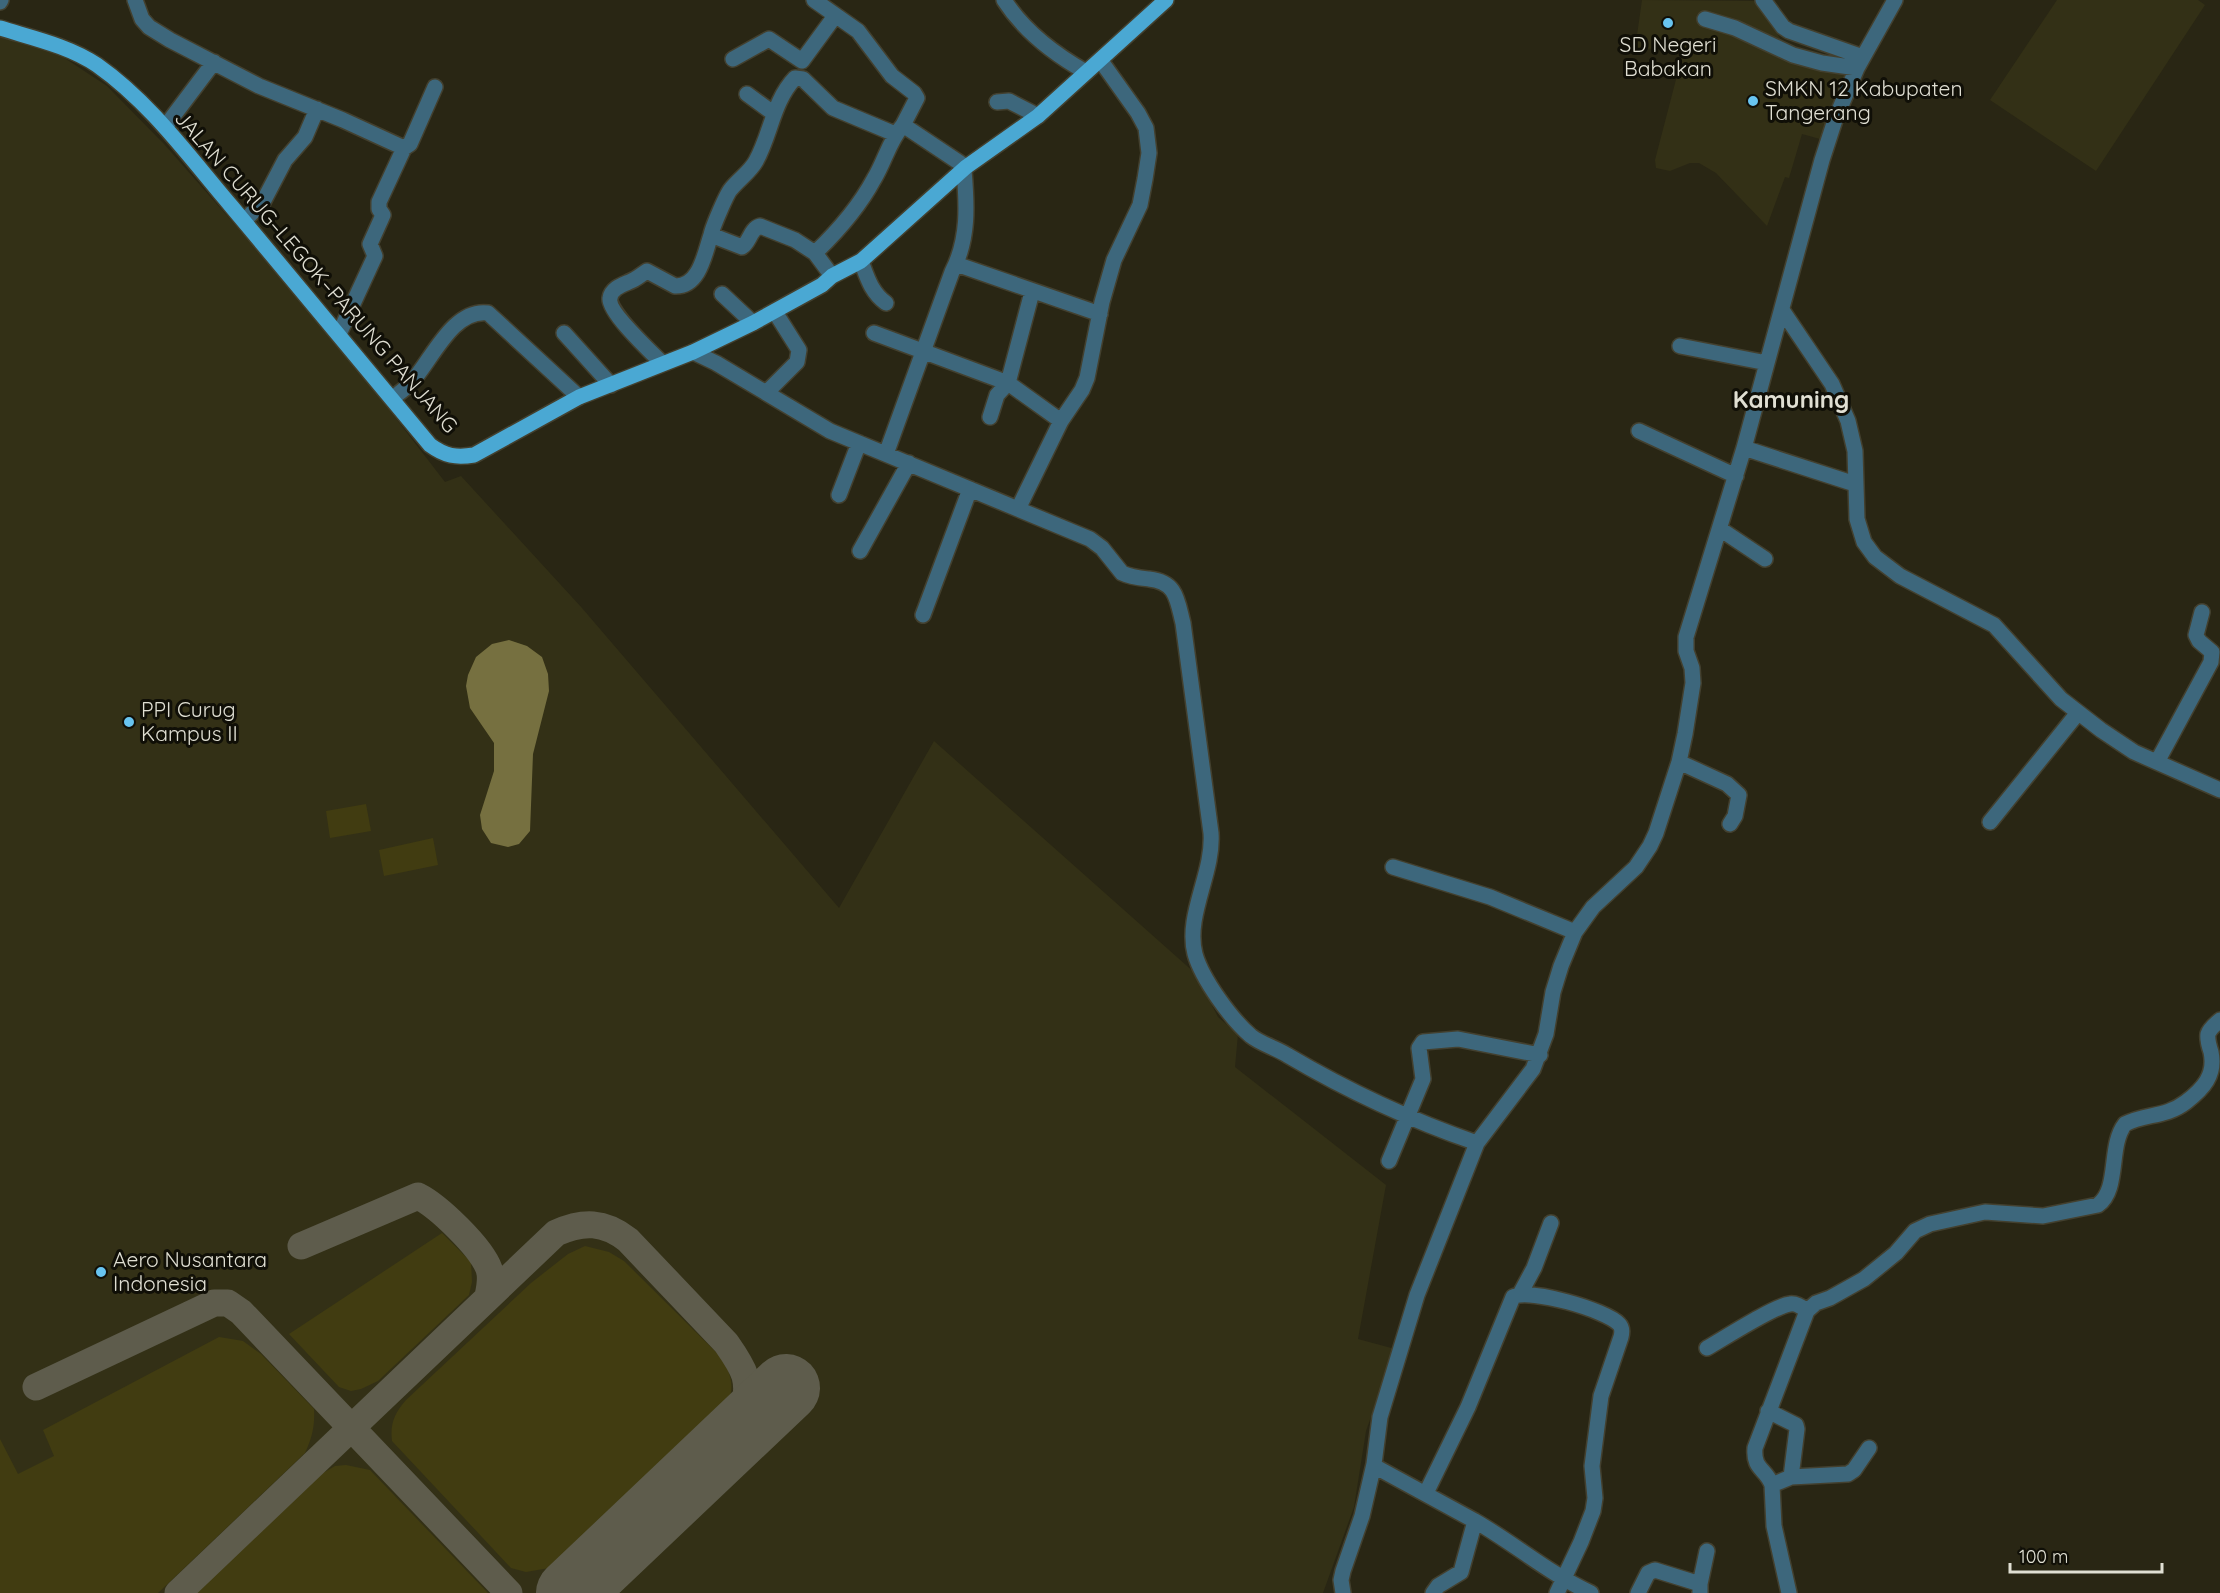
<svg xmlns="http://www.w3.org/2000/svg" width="2220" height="1593" font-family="Quicksand,sans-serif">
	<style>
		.built { fill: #333016 }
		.green { fill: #413c11 }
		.water { fill: #767040 }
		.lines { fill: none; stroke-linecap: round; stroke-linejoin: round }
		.taxiway { stroke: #5e5c4c; stroke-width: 27 }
		.runway { stroke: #5e5c4c; stroke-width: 68 }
		.minor-casing { stroke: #43402f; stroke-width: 18 }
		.major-casing { stroke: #43402f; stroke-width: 18 }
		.minor { stroke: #3d677c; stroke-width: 15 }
		.major { stroke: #4aa8d3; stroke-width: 15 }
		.poi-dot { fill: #68c4f0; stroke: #100f07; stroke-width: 2 }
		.labels { text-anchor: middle; stroke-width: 6; stroke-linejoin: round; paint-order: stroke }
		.poi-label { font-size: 21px; fill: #e0dfd3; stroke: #100f07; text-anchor: start }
		.street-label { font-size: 21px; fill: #e0dfd3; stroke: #100f07 }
		.quarter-label { font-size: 24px; font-weight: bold; fill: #e0dfd3; stroke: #100f07 }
	</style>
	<rect width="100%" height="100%" fill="#292614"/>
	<path class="built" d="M1642,0L1758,1L1785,47L1851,63L1820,139L1802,134L1789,178L1785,177L1767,226L1716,173L1699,163H1690L1670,171L1656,168L1655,160L1679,68L1682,48L1635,49Z
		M2057,0H2198L2205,5L2096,171L1990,100Z
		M0,36L54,51L107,86L164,144L327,329L445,482L461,476L582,608L839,908L934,741L1196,974L1218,1017L1238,1034L1235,1067L1386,1185L1358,1339L1395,1349L1366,1431L1354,1507L1323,1593H0Z"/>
	<path class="green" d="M366,804L371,831L330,838L326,811Z
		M433,838L438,865L384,876L379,850Z
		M442,1233L471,1262L472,1282L469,1295L378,1381L361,1389L351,1391L339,1387L289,1334Z
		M585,1246L609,1252L624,1261L722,1358C729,1371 734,1382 730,1397L549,1568L526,1572L511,1568L392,1441C390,1424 394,1414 406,1400L531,1283L568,1254Z
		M219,1337L243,1341L261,1354L314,1409C315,1426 312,1438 305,1453L158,1593H0V1439L18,1474L54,1456L43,1430Z
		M346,1465L370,1470L488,1593H196L323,1473L335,1466Z"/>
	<path class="water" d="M509,640L527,646L542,657L548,674L549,691L533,754L530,831L519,844L508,847L491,843L482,829L480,815L494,771V743L470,708L466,686L468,675L476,657L492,644Z"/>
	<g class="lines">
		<path class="taxiway" d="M301,1246L418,1196C438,1206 481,1247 489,1269C492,1278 490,1287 488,1296
			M36,1387L214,1303H228L241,1312L509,1593
			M178,1593L556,1233C583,1221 604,1221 628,1240L726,1343C733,1353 741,1364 745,1376C753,1406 729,1439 710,1460
			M569,1593L572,1591"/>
		<path class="runway" d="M570,1593L786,1388"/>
		<g class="minor-casing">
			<path id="minor" d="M135,0L142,19L149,27L170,40L259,86L343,120L404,148L410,144L435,87
				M814,0L858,31L892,76L914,93L917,98L903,125
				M1004,0C1024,31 1054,54 1086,72
				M1763,0L1783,27L1789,31L1863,57
				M0,2L1,0
				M1705,19L1735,28L1793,55L1822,63L1857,68
				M733,59L769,39L802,61L835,16
				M747,94L773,113
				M997,102L1009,101L1038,116
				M165,127L214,62
				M895,134L833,108L803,79L795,78C773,101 771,134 756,161C750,172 739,179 731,189C727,193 712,228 711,235L742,247C750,242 750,229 760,226L795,240L815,253C838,231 859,207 874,179C885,161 889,141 903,125L966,167
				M244,221L263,202L285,160L305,137L317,109
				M815,253L832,276
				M861,261C867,277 871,292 886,303
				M956,264L1100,314
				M722,294L753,323
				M1782,310L1832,384L1848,421L1855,451L1857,519L1864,542L1875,557L1900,576L1994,625L2061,699L2101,730L2134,752L2220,790
				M564,333L611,385
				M874,333L1008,383L1061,421
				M339,334L375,256L370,244L383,215L379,209V202L404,148
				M1680,346L1767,363
				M693,352L716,363L830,431L1090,539L1102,548L1122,573C1130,577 1140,578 1149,579C1177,582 1177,600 1183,623L1211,833C1214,873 1185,915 1195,954C1202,979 1231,1019 1251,1036C1261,1044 1276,1048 1287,1055C1348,1091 1410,1120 1477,1143
				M662,363C652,353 607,311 610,298C612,286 627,284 635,279C639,277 642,274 647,271L675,286C700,287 705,252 711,235
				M766,393L797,362L799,350L775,312
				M393,398C398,394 403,390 408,386C430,365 451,308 488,313L579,397
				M990,417L997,395L1008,383L1032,292
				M1639,431L1736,476
				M1744,448L1855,484
				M886,454L952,272C969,239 967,205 964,170
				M839,495L859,443
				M1018,509L1061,421L1082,390L1087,378L1102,302L1114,260L1140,205L1145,179L1149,153L1146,128L1138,113L1101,61
				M1720,529L1765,559
				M860,551L909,463
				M923,615L970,489
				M1679,762L1727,784L1739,795L1735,816L1730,824
				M2157,762L2211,662L2212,652L2199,641L2196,635L2202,612
				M1990,822L2077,714
				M1393,867L1490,897L1575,932
				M1389,1161L1423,1079L1419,1048L1423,1042L1458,1039L1540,1055
				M1520,1294L1534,1268L1551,1223
				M1707,1348C1723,1339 1774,1306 1790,1304C1796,1303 1802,1307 1807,1311
				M1768,1411L1796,1425L1797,1429L1791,1477
				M1374,1466L1475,1521
				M1772,1485L1791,1477L1848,1474L1854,1470L1869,1448
				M1426,1493L1468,1407L1513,1297C1530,1288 1606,1310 1619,1324C1623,1328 1622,1333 1621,1337L1601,1396L1592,1466L1595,1498L1593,1511L1581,1542L1557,1593
				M1343,1593L1341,1580L1343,1571L1362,1516L1374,1464L1380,1417L1417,1295L1477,1143L1533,1069L1546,1034L1553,992L1561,966L1575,932L1593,907L1636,867L1650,846L1656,833L1679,762L1685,734L1693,683L1692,668L1686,651V637L1744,448L1822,160L1835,120L1857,68L1895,0
				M1433,1593L1438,1586L1461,1572L1475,1521C1515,1544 1548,1573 1591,1593
				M1638,1593L1648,1573L1655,1570L1700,1584
				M1700,1593V1584L1707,1551
				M1789,1593L1774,1526L1772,1485C1766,1468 1753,1470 1755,1448L1807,1311L1816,1303L1830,1298L1864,1279L1896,1253L1915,1231L1930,1224L1985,1212L2043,1216L2098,1205C2120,1189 2108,1146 2125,1124C2146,1113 2165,1118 2186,1102C2203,1089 2216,1075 2211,1052C2209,1046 2207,1040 2208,1034C2210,1028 2216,1024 2220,1020"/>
		</g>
		<g class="major-casing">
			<path id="major" d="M0,28C32,38 69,46 97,65C151,103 190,158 232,207C298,286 364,365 430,445C445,456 456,458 474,455L579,397L693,352L753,323L822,285L832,276L861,261L966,167L1038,116L1166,0"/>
		</g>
		<use href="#minor" class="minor"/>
		<use href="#major" class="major"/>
	</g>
	<g class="poi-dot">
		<circle cx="1668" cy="23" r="6"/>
		<circle cx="1753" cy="101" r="6"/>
		<circle cx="129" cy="722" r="6"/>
		<circle cx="101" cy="1272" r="6"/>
	</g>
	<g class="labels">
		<g class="poi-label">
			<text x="1668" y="52" text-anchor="middle">SD Negeri<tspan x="1668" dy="24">Babakan</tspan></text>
			<text x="1765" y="96">SMKN 12 Kabupaten<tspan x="1765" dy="24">Tangerang</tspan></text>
			<text x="141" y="717">PPI Curug<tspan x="141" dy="24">Kampus II</tspan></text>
			<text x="113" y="1267">Aero Nusantara<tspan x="113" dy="24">Indonesia</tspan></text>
		</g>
		<g class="street-label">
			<text transform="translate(316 272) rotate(49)" y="7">JALAN CURUG–LEGOK–PARUNG PANJANG</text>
		</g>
		<g class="quarter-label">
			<text x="1791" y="408">Kamuning</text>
		</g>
	</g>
	<path d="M2010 1563v9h152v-9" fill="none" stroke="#e0dfd3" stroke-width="3"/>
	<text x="2019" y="1563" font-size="18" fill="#e0dfd3" stroke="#100f07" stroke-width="4.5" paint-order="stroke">100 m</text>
</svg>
